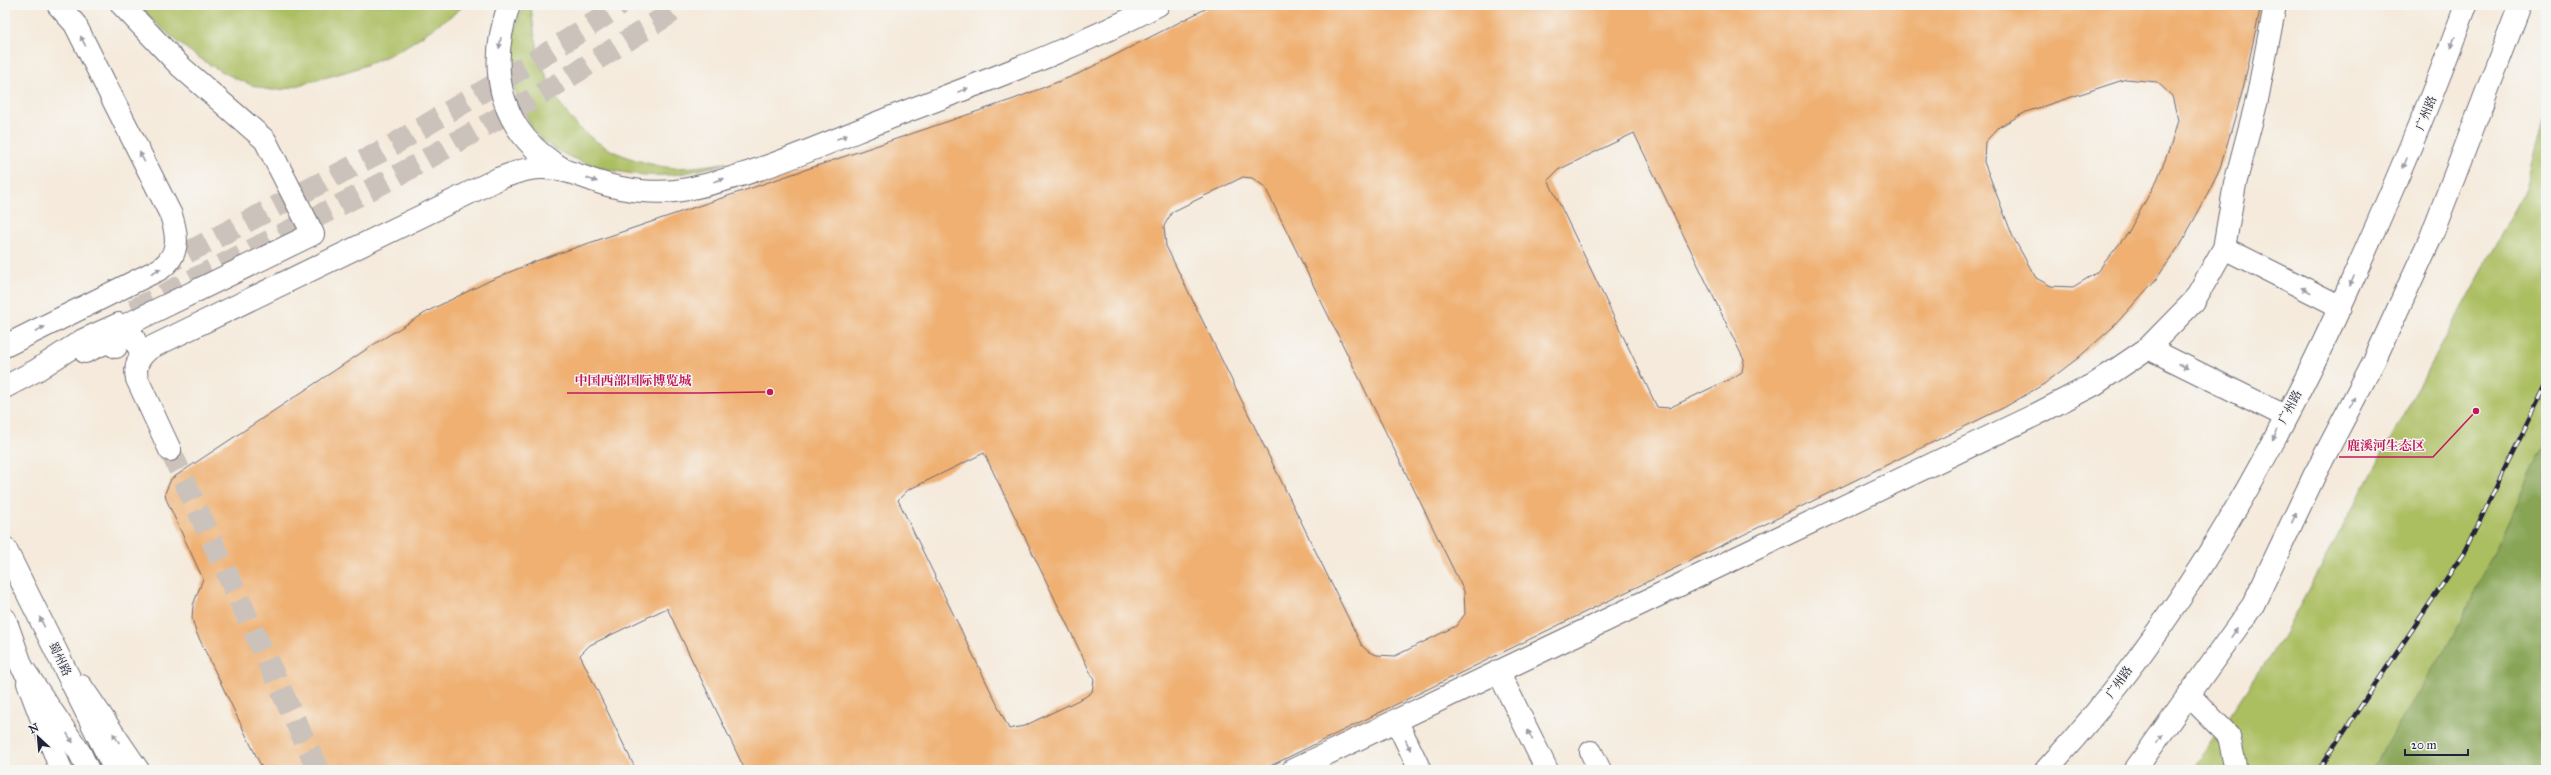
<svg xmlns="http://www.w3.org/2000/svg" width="2551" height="775" font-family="'IM FELL Great Primer','Noto Serif SC',serif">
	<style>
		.green { fill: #abbe61; stroke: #66704e }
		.forest { fill: #88a557; stroke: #556449 }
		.building { fill: #efb072; fill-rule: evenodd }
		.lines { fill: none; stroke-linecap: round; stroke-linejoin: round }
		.minor-tunnel { stroke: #cbc2bb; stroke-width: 22; stroke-dasharray: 22 11; stroke-linecap: butt }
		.major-tunnel { stroke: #cbc2bb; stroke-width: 22; stroke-dasharray: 22 11; stroke-linecap: butt }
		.minor-casing { stroke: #6c6873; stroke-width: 24 }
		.major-casing { stroke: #6c6873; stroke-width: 24 }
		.minor { stroke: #fff; stroke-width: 22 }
		.major { stroke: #fff; stroke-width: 22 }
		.rail-casing { stroke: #22223b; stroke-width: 4.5 }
		.rail { stroke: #f6f6f2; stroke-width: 3; stroke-dasharray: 9; stroke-linecap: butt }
		.oneway { fill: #9c9ca7 }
		.labels { text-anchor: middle; stroke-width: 3; stroke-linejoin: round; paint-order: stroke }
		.street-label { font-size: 12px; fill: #22223b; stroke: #f6f6f2 }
		.leader { fill: none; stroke: #c2185b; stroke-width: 1.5 }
		.callout-dot { fill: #c2185b; stroke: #f6f6f2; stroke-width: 1.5 }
		.callout-label { font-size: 13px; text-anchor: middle; font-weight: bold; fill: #c2185b; stroke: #f6f6f2; stroke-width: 3; stroke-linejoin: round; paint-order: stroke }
	</style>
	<rect width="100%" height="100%" fill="#f6f6f2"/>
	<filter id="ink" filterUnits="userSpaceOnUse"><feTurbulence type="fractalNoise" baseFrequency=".025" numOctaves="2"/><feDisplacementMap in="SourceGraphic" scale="8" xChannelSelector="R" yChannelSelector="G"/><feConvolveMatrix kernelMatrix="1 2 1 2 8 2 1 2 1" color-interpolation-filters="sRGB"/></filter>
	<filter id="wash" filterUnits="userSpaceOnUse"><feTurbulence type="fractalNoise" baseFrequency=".012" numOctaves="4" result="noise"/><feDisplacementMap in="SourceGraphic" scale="16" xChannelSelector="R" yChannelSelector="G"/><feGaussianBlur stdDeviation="0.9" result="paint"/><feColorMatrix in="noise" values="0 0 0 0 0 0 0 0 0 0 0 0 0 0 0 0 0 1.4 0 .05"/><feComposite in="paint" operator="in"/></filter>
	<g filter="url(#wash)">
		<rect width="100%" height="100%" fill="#f5eadb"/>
		<path class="green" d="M137,5H464C458,12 448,18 440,23C397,56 364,68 312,81C296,85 282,93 265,89C216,76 173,41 137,5Z
			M524,5H531C537,73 561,136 633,159C646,163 661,167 674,168C691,168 709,165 726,163C710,167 694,172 678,174C638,180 570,166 540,138C532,130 528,119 523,109C504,74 508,41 524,5Z
			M2546,110V770H2192L2285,633L2526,189Z"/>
		<path class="forest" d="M2546,441V770H2371L2463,619Z"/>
		<g id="blocks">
			<path class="building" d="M1213,5H2261L2243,89L2231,131L2220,168L2201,207L2180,245L2157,278L2114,326L2078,358L2044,384L2005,407L1262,770H745L667,608L590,645L580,655L636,770H263L196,632L192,618L193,605L203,579L166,499L165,493L171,479L376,343L430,310L489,281L536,261L1014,99L1078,74ZM2126,79L2157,82L2172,96L2178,120L2171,145L2157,180L2128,233L2096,273L2073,287L2051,286L2036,278L2013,237L1984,162L1985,142L1999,127L2026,112ZM1634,133L1744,360L1742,372L1734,377L1669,408L1657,407L1548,180L1558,170ZM1243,177L1252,178L1265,187L1464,591L1465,614L1456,626L1395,656L1377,655L1369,652L1362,646L1166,246L1164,226L1172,212ZM984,453L1094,680L1092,692L1085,697L1024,726L1009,729L898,500L908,490Z"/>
		</g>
	</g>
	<g filter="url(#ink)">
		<use href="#blocks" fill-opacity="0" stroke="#6c6873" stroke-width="1"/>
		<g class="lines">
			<path class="minor-tunnel" d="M170,450L318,770"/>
			<path class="major-tunnel" d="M158,268L386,149L549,52L621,5
				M133,310L393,178L543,93L668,15L680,5"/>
			<g class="minor-casing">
				<path id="minor" d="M122,5L180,66L265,140L313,234L124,326
					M509,5C486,71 500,133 563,169
					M2224,248L2341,307
					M5,346L160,269C180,255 178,236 171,215L75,24L58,5
					M2148,348L2285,416
					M85,352L107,342L116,347
					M5,387L37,370L83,340L119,324L130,331L142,354
					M170,450L137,379C134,365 139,357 150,348L500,178C514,173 529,167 544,168C563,168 580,176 598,182C625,191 660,195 688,189C760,174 829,142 897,115C985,81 1075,49 1158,5
					M1498,671L1547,770
					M28,683L61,770
					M81,686L138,770
					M2190,696L2229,736L2235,766L2233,770
					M1396,720L1420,770
					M1591,752L1600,770
					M1293,770L2035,415L2095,384L2148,348L2194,301L2224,248L2235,184L2257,100L2275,5"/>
			</g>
			<g class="major-casing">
				<path id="major" d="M5,548L115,770
					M5,619L22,667L80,753L88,770
					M2046,770C2178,627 2276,451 2355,274C2395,185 2433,97 2466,5
					M2135,770L2253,605L2315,474L2375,359L2431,237L2520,5"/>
			</g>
			<use href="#minor" class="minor"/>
			<use href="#major" class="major"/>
			<g class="rail-casing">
				<path id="rail" d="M2318,770L2465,551L2546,385"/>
			</g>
			<use href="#rail" class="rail"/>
		</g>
		<defs><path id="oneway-solid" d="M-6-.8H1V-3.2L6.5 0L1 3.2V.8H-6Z"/></defs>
		<g class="oneway">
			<use href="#oneway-solid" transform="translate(83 41) rotate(-117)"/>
			<use href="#oneway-solid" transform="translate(2453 42) rotate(110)"/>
			<use href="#oneway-solid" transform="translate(500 43) rotate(99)"/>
			<use href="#oneway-solid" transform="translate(963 90) rotate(-21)"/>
			<use href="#oneway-solid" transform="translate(842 137) rotate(-21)"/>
			<use href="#oneway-solid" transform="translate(142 157) rotate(-117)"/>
			<use href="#oneway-solid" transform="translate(2405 163) rotate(112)"/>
			<use href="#oneway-solid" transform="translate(592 180) rotate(19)"/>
			<use href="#oneway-solid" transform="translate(719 180) rotate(-16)"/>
			<use href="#oneway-solid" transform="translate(156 271) rotate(-28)"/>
			<use href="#oneway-solid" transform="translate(2352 281) rotate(113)"/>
			<use href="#oneway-solid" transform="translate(2306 290) rotate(-153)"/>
			<use href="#oneway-solid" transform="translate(40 329) rotate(-26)"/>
			<use href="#oneway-solid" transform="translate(2183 366) rotate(27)"/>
			<use href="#oneway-solid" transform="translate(2352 402) rotate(-63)"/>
			<use href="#oneway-solid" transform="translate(2275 435) rotate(118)"/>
			<use href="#oneway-solid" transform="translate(2294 518) rotate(-65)"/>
			<use href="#oneway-solid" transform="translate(42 622) rotate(-116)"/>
			<use href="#oneway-solid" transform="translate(2234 633) rotate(-55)"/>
			<use href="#oneway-solid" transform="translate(1530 735) rotate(-116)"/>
			<use href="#oneway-solid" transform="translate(70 738) rotate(56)"/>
			<use href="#oneway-solid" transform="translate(116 738) rotate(-124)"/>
			<use href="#oneway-solid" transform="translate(2159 739) rotate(-55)"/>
			<use href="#oneway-solid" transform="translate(1408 745) rotate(64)"/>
		</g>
	</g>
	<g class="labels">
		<g class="street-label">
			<text transform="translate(2426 113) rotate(-68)" y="4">广州路</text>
			<text transform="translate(2290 407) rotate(-62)" y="4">广州路</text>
			<text transform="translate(60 659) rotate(64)" y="4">蜀州路</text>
			<text transform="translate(2119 682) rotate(-54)" y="4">广州路</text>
		</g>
	</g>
	<path class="leader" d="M770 392L700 393H567M2476 411L2433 457H2339"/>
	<g class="callout-dot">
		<circle cx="770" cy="392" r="4"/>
		<circle cx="2476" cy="411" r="4"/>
	</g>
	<g class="callout-label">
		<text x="633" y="385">中国西部国际博览城</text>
		<text x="2386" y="450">鹿溪河生态区</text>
	</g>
	<rect width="2551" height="775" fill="none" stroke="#f6f6f2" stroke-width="20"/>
	<g transform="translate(38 737) rotate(334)" stroke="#f6f6f2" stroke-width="3" paint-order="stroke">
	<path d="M0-3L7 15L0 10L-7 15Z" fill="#22223b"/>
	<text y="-6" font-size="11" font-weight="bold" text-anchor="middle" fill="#22223b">N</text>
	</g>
	<path d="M2405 749v6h63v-6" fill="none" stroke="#22223b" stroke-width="2"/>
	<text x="2411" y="749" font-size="12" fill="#22223b" stroke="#f6f6f2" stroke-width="3" paint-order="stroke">20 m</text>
</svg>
